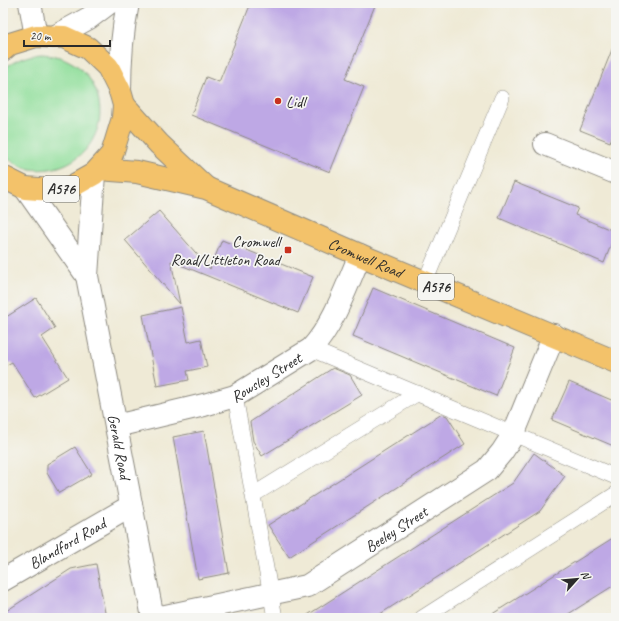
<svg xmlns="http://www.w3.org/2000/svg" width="619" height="621" font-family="Caveat,sans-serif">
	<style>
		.green { fill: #92df9c; stroke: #5e8564 }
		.building { fill: #bea8e5 }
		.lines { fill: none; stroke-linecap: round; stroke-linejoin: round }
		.service-casing { stroke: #8d8a80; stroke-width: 16 }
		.minor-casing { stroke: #8d8a80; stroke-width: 24 }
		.tertiary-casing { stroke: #8d8a80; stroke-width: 24 }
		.trunk-casing { stroke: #8d8a80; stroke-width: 24 }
		.service { stroke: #fff; stroke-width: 15 }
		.minor { stroke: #fff; stroke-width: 22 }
		.tertiary { stroke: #fff; stroke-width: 22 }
		.trunk { stroke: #f3c26a; stroke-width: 22 }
		.poi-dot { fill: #c8321e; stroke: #f6f6f2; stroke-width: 1.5 }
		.labels { text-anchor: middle; stroke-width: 3.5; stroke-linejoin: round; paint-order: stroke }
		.shield { fill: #f6f6f2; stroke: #686867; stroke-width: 1 }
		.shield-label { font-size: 15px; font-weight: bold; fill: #2b2b2b }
		.poi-label { font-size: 16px; fill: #2b2b2b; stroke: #f6f6f2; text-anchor: start }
		.street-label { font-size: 16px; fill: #2b2b2b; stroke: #f6f6f2 }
	</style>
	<rect width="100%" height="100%" fill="#f6f6f2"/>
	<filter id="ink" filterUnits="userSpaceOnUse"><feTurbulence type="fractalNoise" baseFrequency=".025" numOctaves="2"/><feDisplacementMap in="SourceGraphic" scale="8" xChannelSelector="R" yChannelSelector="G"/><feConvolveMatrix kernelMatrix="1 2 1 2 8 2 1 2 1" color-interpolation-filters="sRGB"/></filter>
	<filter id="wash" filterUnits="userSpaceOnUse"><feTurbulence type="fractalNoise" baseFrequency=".012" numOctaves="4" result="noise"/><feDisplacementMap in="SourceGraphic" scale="16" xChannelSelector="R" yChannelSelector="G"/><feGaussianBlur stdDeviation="0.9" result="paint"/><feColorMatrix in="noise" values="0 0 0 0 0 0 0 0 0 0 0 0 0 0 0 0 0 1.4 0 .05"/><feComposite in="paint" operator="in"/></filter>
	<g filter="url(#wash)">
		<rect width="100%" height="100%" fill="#efead6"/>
		<path class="green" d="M42,54C52,55 60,56 69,61C96,74 108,110 94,137C83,161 55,173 30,169C20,167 11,161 3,155V69C16,60 27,55 42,54Z"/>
		<g id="blocks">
			<path class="building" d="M251,3H376L345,79L364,87L330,172L191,115L206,77L219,82Z
				M615,42H616V127L610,142L580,130Z
				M514,182L578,208L575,215L616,232L604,263L499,218Z
				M159,211L210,269L222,240L313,277L298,313L171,261L180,304L125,240Z
				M373,288L515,348L496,396L353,336Z
				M36,298L55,328L42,337L68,378L35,398L12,362L3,367V319Z
				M181,307L188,342L201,339L207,367L187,371L189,380L157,386L143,315Z
				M333,368L350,375L362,395L262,456L253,441L250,422Z
				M569,382L616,402V447L552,420Z
				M442,414L447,416L465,444L289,557L268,525Z
				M204,431L229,573L198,579L173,437Z
				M75,447L92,474L59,493L47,473V464Z
				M534,453L565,476L540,511L374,618H303L513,483Z
				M616,536V584L562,618H486Z
				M96,564L106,618H3V613L71,569Z"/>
		</g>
	</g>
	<g filter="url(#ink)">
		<use href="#blocks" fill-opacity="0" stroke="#8d8a80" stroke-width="1"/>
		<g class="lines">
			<g class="service-casing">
				<path id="service" d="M425,282L502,98
					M311,349C413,391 514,435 616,477
					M235,396L275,618
					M253,495L418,393
					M422,618L616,494"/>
			</g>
			<g class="minor-casing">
				<g id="minor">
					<path d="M30,3L36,36"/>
					<path d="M545,144L616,173"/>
					<path id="s1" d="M94,174L87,276L153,618"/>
					<path d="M25,188L87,276"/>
					<path id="s2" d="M116,426L204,405L235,396L311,349C333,326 347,285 360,255"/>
					<path id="s3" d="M3,580L131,506"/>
					<path id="s4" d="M156,618L307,586L487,470L502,452L513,435L554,335"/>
				</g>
			</g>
			<g class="tertiary-casing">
				<path id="tertiary" d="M54,37L89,18L109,3
					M120,91C120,61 122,32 128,3"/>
			</g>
			<g class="trunk-casing">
				<g id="trunk">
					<path d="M3,50L10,44L36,36L64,37L88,48L108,67L120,91L124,105L123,118L112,154L94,174L71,187L52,190L25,188L3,177"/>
					<path d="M124,105L159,144L205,187"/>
					<path id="s5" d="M99,169L137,172L206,188L360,255L616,362"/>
				</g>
			</g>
			<use href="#service" class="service"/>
			<use href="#minor" class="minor"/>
			<use href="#tertiary" class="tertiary"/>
			<use href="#trunk" class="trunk"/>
		</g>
	</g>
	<g class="poi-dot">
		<circle cx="278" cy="101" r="4"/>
		<rect x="284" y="246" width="8" height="8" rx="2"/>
	</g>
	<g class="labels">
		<g class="shield">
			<rect x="43" y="176" width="36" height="26" rx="3"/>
			<rect x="418" y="274" width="36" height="26" rx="3"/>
		</g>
		<g class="shield-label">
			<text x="61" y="194">A576</text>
			<text x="436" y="292">A576</text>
		</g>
		<g class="poi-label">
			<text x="286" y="107">Lidl</text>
			<text x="280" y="247" text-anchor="end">Cromwell<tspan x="280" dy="18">Road/Littleton Road</tspan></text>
		</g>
		<g class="street-label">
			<text dy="6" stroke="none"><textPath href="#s5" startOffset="283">Cromwell Road</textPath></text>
			<text dy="6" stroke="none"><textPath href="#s2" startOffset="159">Rowsley Street</textPath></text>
			<text dy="6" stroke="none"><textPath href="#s1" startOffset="276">Gerald Road</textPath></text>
			<text dy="6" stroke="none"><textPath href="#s4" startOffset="260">Beeley Street</textPath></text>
			<text dy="6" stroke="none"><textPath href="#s3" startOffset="74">Blandford Road</textPath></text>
		</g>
	</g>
	<rect width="619" height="621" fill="none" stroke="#f6f6f2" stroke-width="16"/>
	<g transform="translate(577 579) rotate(63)" stroke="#f6f6f2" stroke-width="3" paint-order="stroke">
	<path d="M0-3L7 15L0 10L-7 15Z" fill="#2b2b2b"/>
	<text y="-6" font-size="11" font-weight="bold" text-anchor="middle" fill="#2b2b2b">N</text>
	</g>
	<path d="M24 40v6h86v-6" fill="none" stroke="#2b2b2b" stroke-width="2"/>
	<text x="30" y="40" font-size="12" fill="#2b2b2b" stroke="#f6f6f2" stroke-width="3" paint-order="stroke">20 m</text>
</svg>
